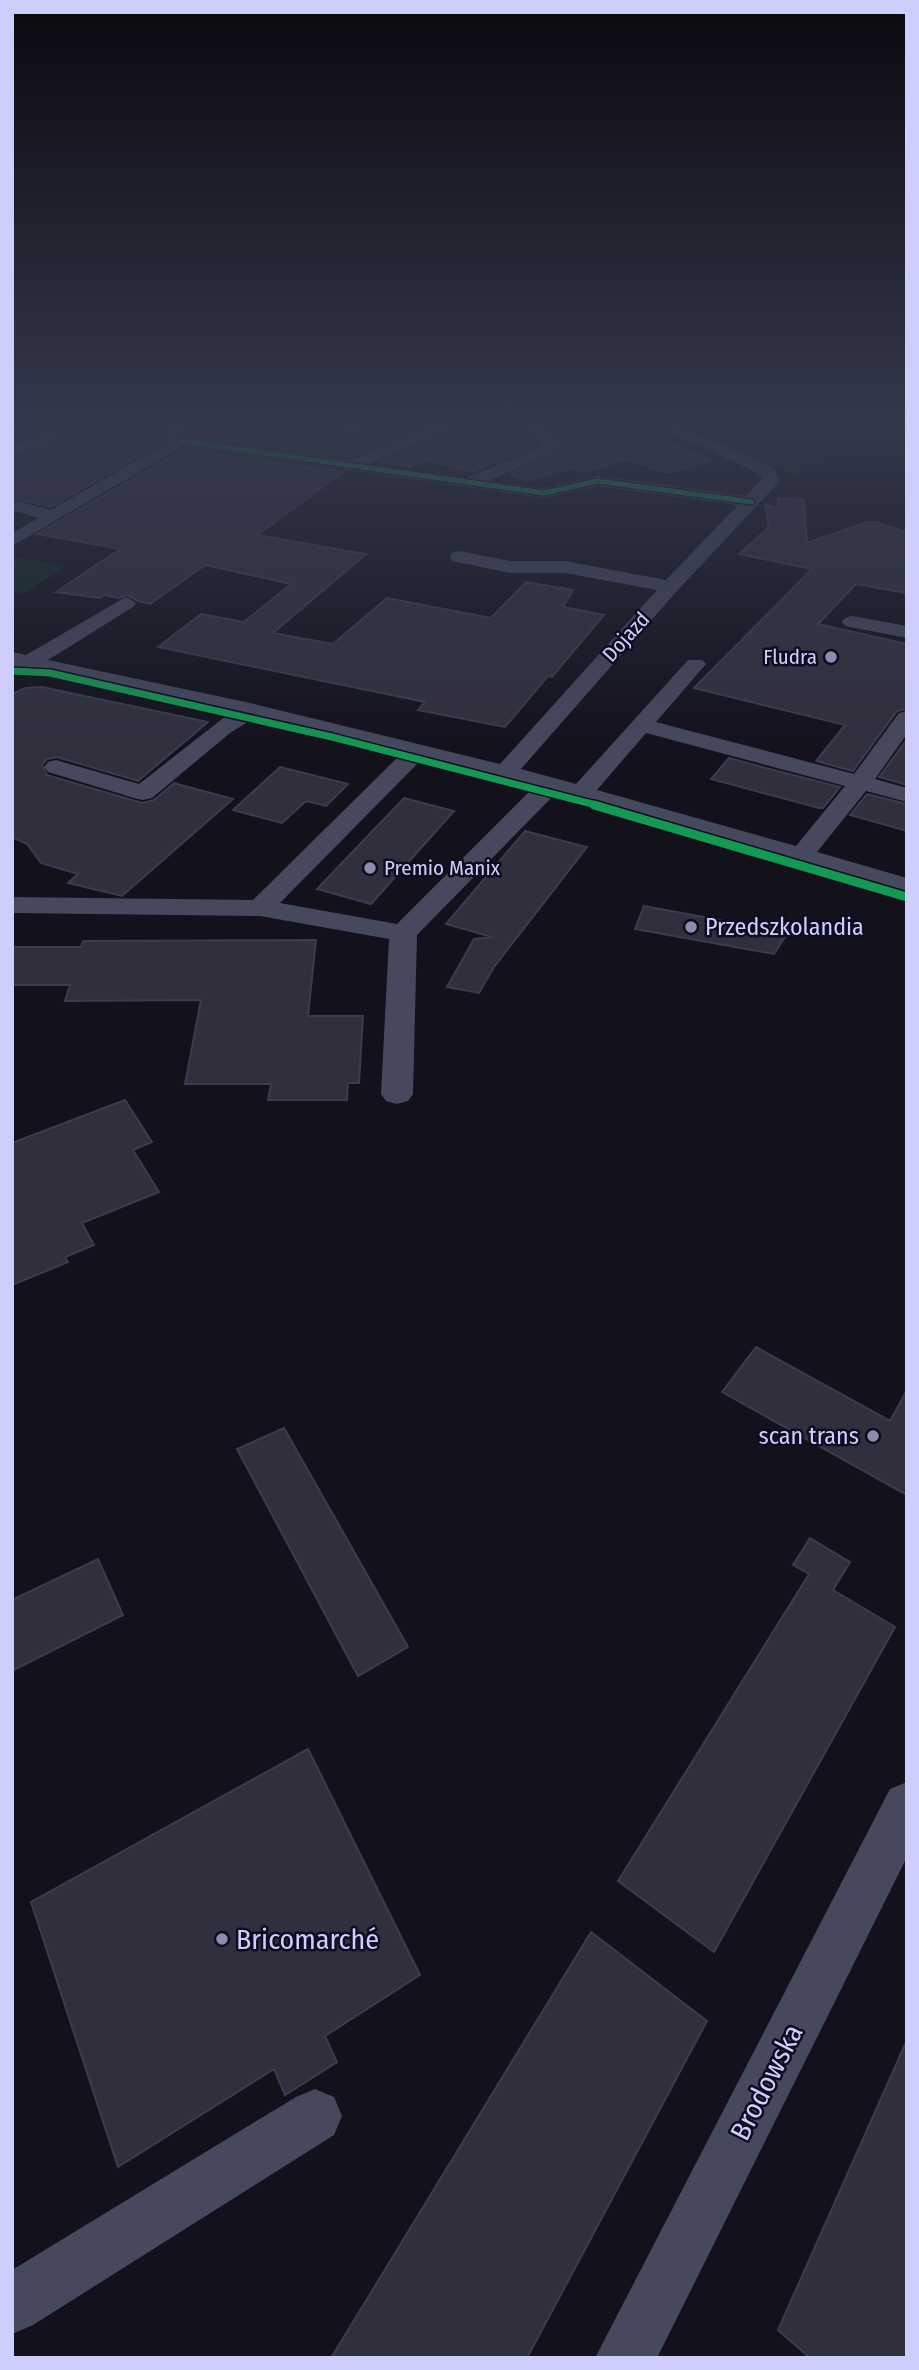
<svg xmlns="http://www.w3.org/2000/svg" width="919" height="2370" font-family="'Fira Sans Condensed',sans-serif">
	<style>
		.green { fill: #102724 }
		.building { fill: #302f3e; stroke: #3c3b4f; stroke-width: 2 }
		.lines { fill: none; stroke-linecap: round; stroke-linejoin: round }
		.minor { fill: #46485d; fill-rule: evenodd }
		.cycleway-far2-casing { stroke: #0e0d20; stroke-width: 8 }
		.cycleway-far1-casing { stroke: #0e0d20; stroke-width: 10 }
		.cycleway-casing { stroke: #0e0d20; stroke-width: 12 }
		.cycleway-far2 { stroke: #139951; stroke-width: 5 }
		.cycleway-far1 { stroke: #139951; stroke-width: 7 }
		.cycleway { stroke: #139951; stroke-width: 9 }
		.poi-dot { fill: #8c8caf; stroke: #0e0d20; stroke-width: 2.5 }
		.labels { text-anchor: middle; stroke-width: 5; stroke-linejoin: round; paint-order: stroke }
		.far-street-label { font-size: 21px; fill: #cdcefe; stroke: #0e0d20 }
		.far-poi-label { font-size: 21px; fill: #cdcefe; stroke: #0e0d20; text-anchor: end }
		.poi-label { font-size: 24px; fill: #cdcefe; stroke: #0e0d20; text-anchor: start }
		.near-poi-label { font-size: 28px; fill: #cdcefe; stroke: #0e0d20; text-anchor: start }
		.near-street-label { font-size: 28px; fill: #cdcefe; stroke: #0e0d20 }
	</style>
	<rect width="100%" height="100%" fill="#12111c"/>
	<path class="green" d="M674,422H859L864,429L795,476Z
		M12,556L67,566L24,594L12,591Z"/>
	<path class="building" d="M12,422H180L157,431L154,436L163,442L51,507L12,498V458L59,442L63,436L51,430L12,443Z
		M211,422H318L323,428L355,437L381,422H433L352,457L186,435Z
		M463,422H522L538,445L471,472L428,460L411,467L380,462L458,427Z
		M544,422H619L712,460L667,473L628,459L584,472L573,467L525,481L510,474L558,453L561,449Z
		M184,449L343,472L257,535L366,554L273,633L333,644L387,598L491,618L526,582L573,590L563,607L604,615L552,677L548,676L505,727L418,710L425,702L158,647L201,614L244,622L291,584L205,565L150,604L138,601L127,595L119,598L105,595L100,598L56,592L120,549L37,534Z
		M778,498L804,500L807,543L867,522H876L907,533V593L856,584L818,624L907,644V709L897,711L853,771L816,761L845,725L694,688L812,569L739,554L769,527L765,504L778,509Z
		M42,687L208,722L138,781L57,757L47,759L42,765L47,775L142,803L154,800L174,783L233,799L122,896L68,883L78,874L41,863L27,844L12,837V694L25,688Z
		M907,739V785L879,777Z
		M729,758L762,767L840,787L823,808H819L711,779Z
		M280,767L348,784L326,806L306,801L282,823L233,810Z
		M867,794L907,804V831L850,815Z
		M404,798L454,811L371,904L317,889Z
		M525,831L587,847L494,967L479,993L447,987L474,939L492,937L446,924Z
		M644,906L746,925L764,924L787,934L774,954L635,929Z
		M316,940L308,1016H363L359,1083H348L347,1100H268L271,1084H185L201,1000L65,1001L70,985H12V947H81L83,941Z
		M125,1100L152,1142L133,1150L159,1192L82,1223L94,1245L65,1257L68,1262L12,1285V1143Z
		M756,1347L890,1421L907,1390V1495L722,1392Z
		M284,1428L408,1647L358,1676L237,1449Z
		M810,1538L850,1562L833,1590L895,1627L714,1952L618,1881L809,1574L793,1565Z
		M98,1559L123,1615L12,1671V1600Z
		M308,1749L420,1975L325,2036L337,2062L285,2095L274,2069L118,2167L31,1902Z
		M591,1932L707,2021L527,2358H331Z
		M907,2040V2358H810L778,2330Z"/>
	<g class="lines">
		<path class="minor" d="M187,422H209L179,435L183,437L352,460L439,422H460L457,425L369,464L466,478L542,446L525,422H541L559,448L557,451L488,481L544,488L598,476L746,496L762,479L761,475L650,422H670L774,468L779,480L777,484L677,591L521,769L576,784L688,660H702L706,664L656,722L854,774L899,713L907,711V734L875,779L907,788V802L866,791L817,852L907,878V894L556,793L417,935L413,1094L408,1101L397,1104L386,1101L381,1094L389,939L260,916L12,913V897L253,900L401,754L254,718L230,733L152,798L143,800L134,798L48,772L44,767L48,762L56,760L139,784L231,712L33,669L21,673L14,671L12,652L26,655L126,597L136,603L133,607L48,660L250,703L500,764L657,590L565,573H510L452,561L450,557L452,553L459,551L510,561H565L666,580L738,505L598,486L544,498L183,446L12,546V533L39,518L12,510V500L51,510L168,442L157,435L159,432ZM646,733L845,786L796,846L597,790ZM422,759L534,787L397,924L280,903Z
			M321,422H379L356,434L324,425Z
			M52,432L60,437L58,440L12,456V446Z
			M852,616L907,626V638L845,626L842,622L845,618Z
			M907,1782V1857L657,2358H595L890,1789Z
			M315,2089L334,2097L342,2116L334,2135L33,2325L12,2334V2270L296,2097Z"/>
		<g class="cycleway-far2-casing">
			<path id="cycleway-far2" d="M201,422L165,435L180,441L544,493L598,481L752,502"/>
		</g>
		<g class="cycleway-far1-casing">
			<path id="cycleway-far1" d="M12,671L50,673L332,737L600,806"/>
		</g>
		<g class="cycleway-casing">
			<path id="cycleway" d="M594,805L907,897"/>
		</g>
		<use href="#cycleway-far2" class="cycleway-far2"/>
		<use href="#cycleway-far1" class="cycleway-far1"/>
		<use href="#cycleway" class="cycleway"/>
	</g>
	<linearGradient id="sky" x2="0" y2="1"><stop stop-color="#0a090f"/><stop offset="0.56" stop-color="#33384b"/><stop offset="1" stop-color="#33384b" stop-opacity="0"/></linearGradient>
	<rect width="919" height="754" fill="url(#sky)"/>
	<g class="poi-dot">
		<circle cx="831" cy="657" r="7"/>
		<circle cx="370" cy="868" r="7"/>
		<circle cx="691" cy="927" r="7"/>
		<circle cx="873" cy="1436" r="7"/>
		<circle cx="222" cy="1939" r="7"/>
	</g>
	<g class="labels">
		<g class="far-street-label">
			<text transform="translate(626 637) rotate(-48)" y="7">Dojazd</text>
		</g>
		<g class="far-poi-label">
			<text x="817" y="664">Fludra</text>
			<text x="384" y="875" text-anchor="start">Premio Manix</text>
		</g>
		<g class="poi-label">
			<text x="705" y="935">Przedszkolandia</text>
			<text x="859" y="1444" text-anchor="end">scan trans</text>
		</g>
		<g class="near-poi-label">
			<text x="236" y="1949">Bricomarché</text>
		</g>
		<g class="near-street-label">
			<text transform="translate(766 2082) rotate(-63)" y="10">Brodowska</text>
		</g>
	</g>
	<rect width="919" height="2370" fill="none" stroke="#cdcefe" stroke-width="28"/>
</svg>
